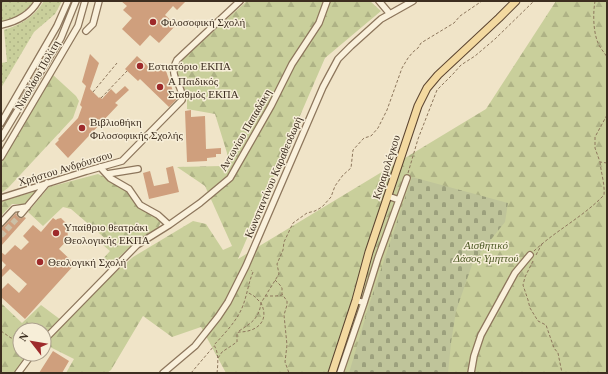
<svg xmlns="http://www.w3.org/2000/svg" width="608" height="374" font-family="Georgia,serif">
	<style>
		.grass { fill: url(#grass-dots) }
		.forest { fill: url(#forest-firs) }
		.cemetery { fill: url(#cemetery-stones) }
		.building { fill: #cf9f7d }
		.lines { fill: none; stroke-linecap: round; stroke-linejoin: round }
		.minor-tunnel { stroke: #ccc0a6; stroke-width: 5.5; stroke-dasharray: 5.5 3; stroke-linecap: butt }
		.minor-casing { stroke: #8d765c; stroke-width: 8 }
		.major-casing { stroke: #5b4430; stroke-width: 9 }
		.path { stroke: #8d765c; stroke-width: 1; stroke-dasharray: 3 2; stroke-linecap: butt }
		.minor { stroke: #faf1dc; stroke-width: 5.5 }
		.major { stroke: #f3d9a0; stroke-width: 7 }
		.poi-dot { fill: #9e2a2b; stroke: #f7eed8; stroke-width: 1.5 }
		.labels { text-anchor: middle; stroke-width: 3; stroke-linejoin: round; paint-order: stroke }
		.poi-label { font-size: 11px; fill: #3d2e20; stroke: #f7eed8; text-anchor: start }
		.street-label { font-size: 11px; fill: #3d2e20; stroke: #f7eed8 }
		.park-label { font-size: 11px; font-style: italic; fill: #4d5a26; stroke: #f7eed8 }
	</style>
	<defs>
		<pattern id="grass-dots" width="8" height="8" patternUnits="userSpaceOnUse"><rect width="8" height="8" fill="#c9cf9b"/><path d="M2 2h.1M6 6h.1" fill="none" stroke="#aeb285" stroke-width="1.8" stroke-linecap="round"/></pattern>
		<pattern id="forest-firs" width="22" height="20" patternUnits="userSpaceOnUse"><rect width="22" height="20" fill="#c9cf9b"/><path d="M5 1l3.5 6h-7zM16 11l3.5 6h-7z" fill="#aeb285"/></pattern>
		<pattern id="cemetery-stones" width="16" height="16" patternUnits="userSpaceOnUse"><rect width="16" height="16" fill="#bfc49a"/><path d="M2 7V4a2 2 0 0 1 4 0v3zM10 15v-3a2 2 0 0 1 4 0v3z" fill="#9ca07d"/></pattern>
	</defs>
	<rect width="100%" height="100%" fill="#f0e4c8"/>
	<path class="grass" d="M1,1H34C28,13 14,19 2,21Z
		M44,1H62L55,14L34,32L1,88V63L7,62L4,30C22,24 34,17 44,1Z"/>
	<path class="forest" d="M247,1H370L381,11L325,58L238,259L486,109L556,1H607V373H226L201,327L172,337L143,316L111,370L107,373H66L74,359L46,345L68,314L133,257L193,221L206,224L223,250L232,246L205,186L177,167L222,166L227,161V153L215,114L187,109V94L177,73V64Z
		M52,74L76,96L79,101L73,118L8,188L1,193V163Z
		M98,174L117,183L126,190L138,206L159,219L161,222L158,228L131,246L107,268L100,262L110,251L103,245L107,240L71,209L63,207L43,226L28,212L49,187Z
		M37,191L25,204H12L1,216V202L2,201Z
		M1,303L22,323L41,305L61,320L44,338V330H20V354H30L16,373H1Z"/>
	<path class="cemetery" d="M412,177L508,203L505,222L473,262L456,311L451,343L448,373H349L370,302Z"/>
	<path class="building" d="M121,1H186L177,10L173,6L165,15L176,25L159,43L150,35L140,46L122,29L132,18L123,10L127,6Z
		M90,54L99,63L90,89L99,98L100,97L102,99L111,89L116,94L125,86L129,90L115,103L118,105L68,158L55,144L59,140L58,139L78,118L82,107L80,105L86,86L82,82Z
		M137,56L153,71L158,66L165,68L176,100L169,107L140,79L138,81L125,69Z
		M191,110V117L205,116L206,149L221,148V154H216V157L207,158V161L187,162L185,111Z
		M173,166L179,192L149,199L143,173L150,171L154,186L169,183L166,168Z
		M16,213L19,217L22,218L24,217L26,218L1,246V227L4,226Z
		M53,218L56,220L57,219L61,218L67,224L68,239L59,249L75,264L25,319L1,297V290L8,283L19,293L27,284L10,269L1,278V271L6,265L1,260V252L5,255L15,245L21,250L29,242L23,236L33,225L41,232Z
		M53,351L69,361L62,373H39Z"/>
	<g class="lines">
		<path class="minor-tunnel" d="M1,236L21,214"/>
		<g class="minor-casing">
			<path id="minor" d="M379,1L390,14
				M1,25C16,22 30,15 38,1
				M86,31L93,24L99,1
				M1,123L57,26L68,1
				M1,138L61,38L76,1
				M1,157L78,26L85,1
				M100,167L110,178L129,189L140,205L158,215L169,225
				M107,174L138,169
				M388,196L399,200
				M1,198L87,171L122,161L182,100C184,83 167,79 177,60L240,1
				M21,214L47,183
				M1,223L14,209L27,207
				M364,303L378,258L407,178
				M44,340L137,245L169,225L200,203L230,178L271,106L292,64L319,23L327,1
				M18,373L32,354
				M163,373L195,346L218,317L228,302L246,266L323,87L338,59L351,46L381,19L413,1
				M340,373L364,303L356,300
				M471,373L474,356L481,335L515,273L530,255"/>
		</g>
		<g class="major-casing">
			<path id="major" d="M332,373L356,300L369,252L418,106L427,88L438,75L499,18L516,1"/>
		</g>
		<path class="path" d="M595,1C593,13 593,31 598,43C600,48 604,52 607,57
			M93,92L117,63
			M101,98L127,71
			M607,115L595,137V148L600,162L607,163
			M408,173L418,139L437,90L453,74L461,65L475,56L495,39L534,1
			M534,251C555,231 583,217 604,195C605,184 601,173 600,162
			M536,255L543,242
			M533,261L525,277L523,285L528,300L530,308L538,321L546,325L554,348L558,353L562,373
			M275,280L280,285L282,288V294L287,301V305L284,315L287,345L285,362L289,373
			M265,296H276L282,295
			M1,331L11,338H20
			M239,331C251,323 259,319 261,303L254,296L247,292
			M218,358L222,352L237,342V333L239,332C257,332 270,321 261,303L279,274L277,264L283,250L284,242L293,223L307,213L315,211L322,207L331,197L335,186L343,175L351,168L353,150L364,138L371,136L378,128L387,110L402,68L408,58L413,52L418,48L421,43L454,23L460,16L482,1
			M191,373L214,346
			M217,373C218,364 219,353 214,345C224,334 236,322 242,308C247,296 248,284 253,272L251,270"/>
		<use href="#minor" class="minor"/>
		<use href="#major" class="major"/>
	</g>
	<g class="poi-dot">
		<circle cx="153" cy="22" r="4"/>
		<circle cx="140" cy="66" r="4"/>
		<circle cx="160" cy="87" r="4"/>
		<circle cx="82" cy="128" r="4"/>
		<circle cx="56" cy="233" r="4"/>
		<circle cx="40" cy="262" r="4"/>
	</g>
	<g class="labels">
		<g class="poi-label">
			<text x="161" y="26">Φιλοσοφική Σχολή</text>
			<text x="148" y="70">Εστιατόριο ΕΚΠΑ</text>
			<text x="168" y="85">Α Παιδικός<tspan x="168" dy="13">Σταθμός ΕΚΠΑ</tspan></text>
			<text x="90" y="126">Βιβλιοθήκη<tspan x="90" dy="13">Φιλοσοφικής Σχολής</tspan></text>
			<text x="64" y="231">Υπαίθριο θεατράκι<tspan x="64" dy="13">Θεολογικής ΕΚΠΑ</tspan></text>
			<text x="48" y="266">Θεολογική Σχολή</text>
		</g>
		<g class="street-label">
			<text transform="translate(37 75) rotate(-60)" y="4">Νικολάου Πολίτη</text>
			<text transform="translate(245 130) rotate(-60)" y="4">Αντωνίου Παπαδάκη</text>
			<text transform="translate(386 167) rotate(-72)" y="4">Καραμολέγκου</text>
			<text transform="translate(65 168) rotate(-17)" y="4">Χρήστου Ανδρόυτσου</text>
			<text transform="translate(273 177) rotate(-67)" y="4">Κωνσταντίνου Καραθεοδωρή</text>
		</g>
		<g class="park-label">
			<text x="486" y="249">Αισθητικό<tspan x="486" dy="13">Δάσος Υμηττού</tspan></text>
		</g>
	</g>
	<rect width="608" height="374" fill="none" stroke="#3d2e20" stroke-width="4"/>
	<g transform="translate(32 342) rotate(301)"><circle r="19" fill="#f7eed8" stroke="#ada18e"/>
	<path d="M0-3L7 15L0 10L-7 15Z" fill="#9e2a2b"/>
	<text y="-6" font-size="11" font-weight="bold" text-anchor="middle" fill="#3d2e20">N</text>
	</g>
</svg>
